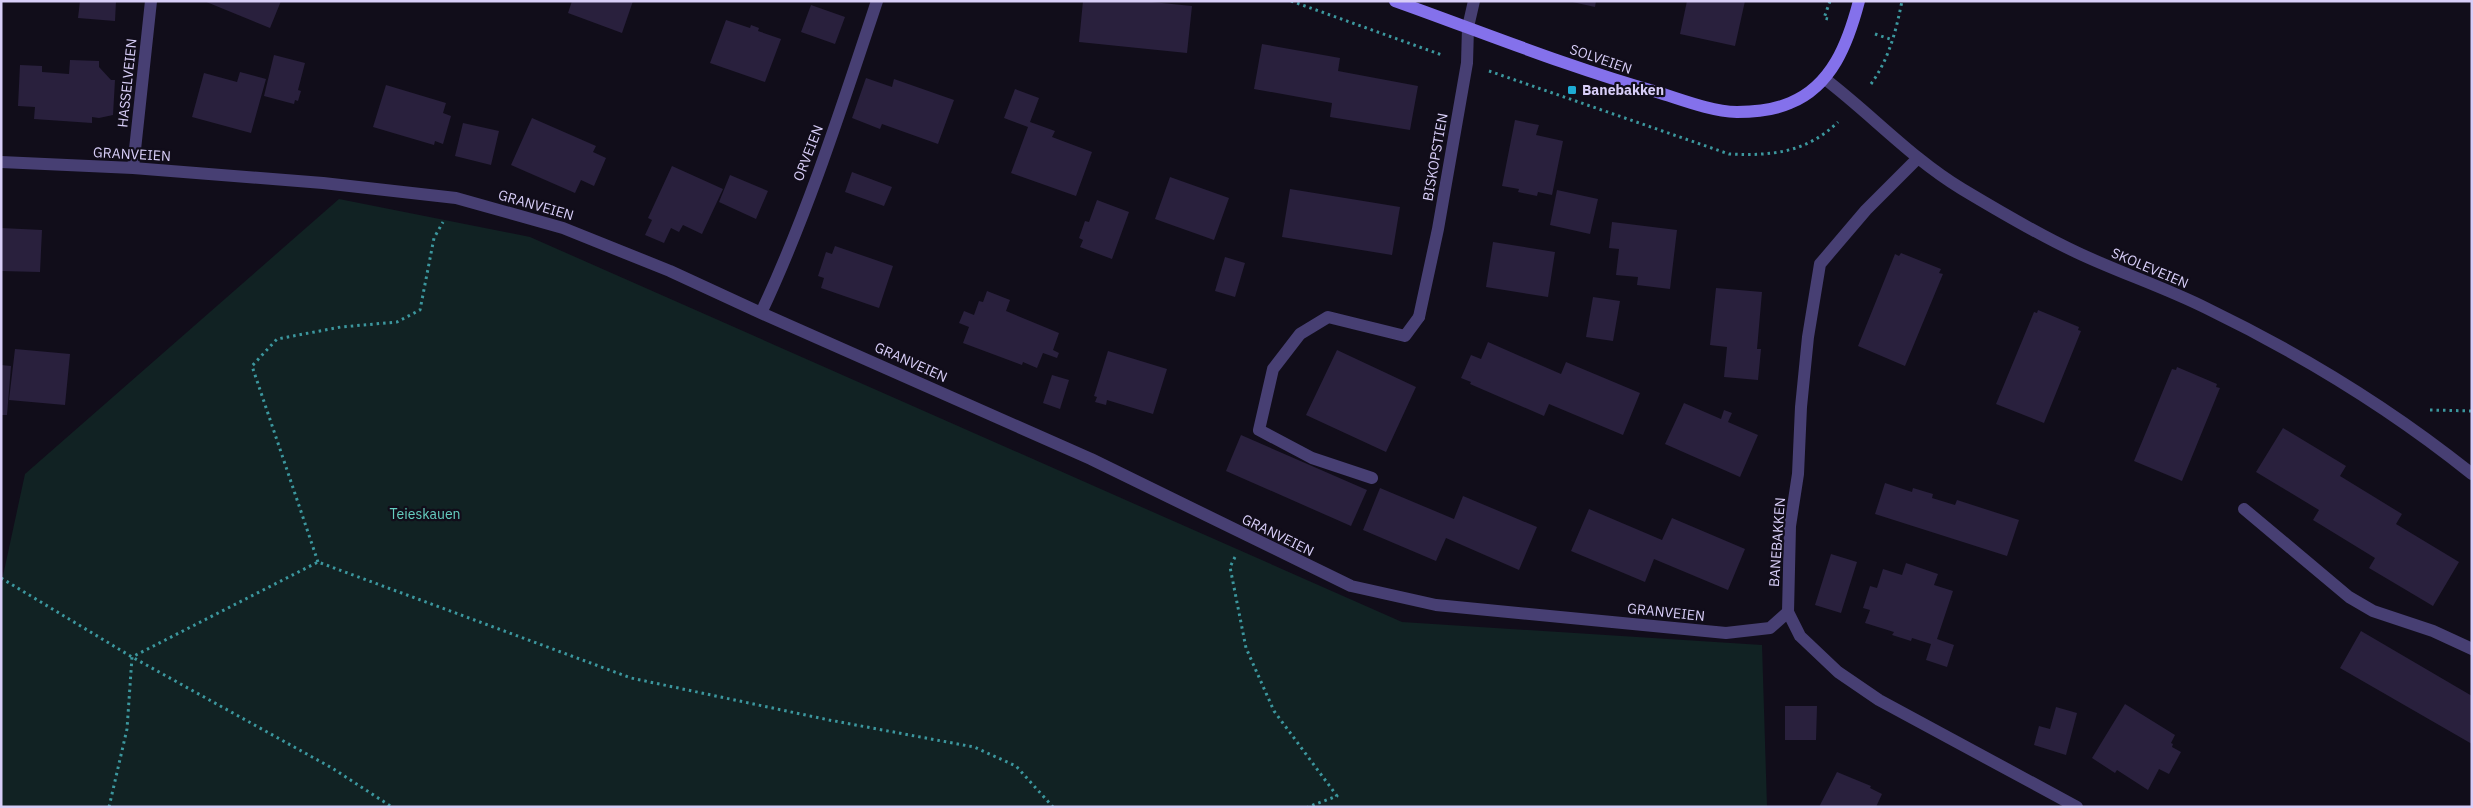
<svg xmlns="http://www.w3.org/2000/svg" width="2473" height="808" font-family="'IBM Plex Sans',sans-serif">
	<style>
		.green { fill: #112223 }
		.building { fill: #29203d }
		.lines { fill: none; stroke-linecap: round; stroke-linejoin: round }
		.path { stroke: #3c979e; stroke-width: 3; stroke-dasharray: 2.5 4; stroke-linecap: butt }
		.lane { stroke: #473f73; stroke-width: 12 }
		.street { stroke: #473f73; stroke-width: 12 }
		.secondary { stroke: #8471eb; stroke-width: 12 }
		.poi-dot { fill: #1eabd4; stroke: #110d1a; stroke-width: 2 }
		.labels { text-anchor: middle; stroke-width: 4.5; stroke-linejoin: round; paint-order: stroke }
		.street-label { font-size: 14px; fill: #d8cef8; stroke: #110d1a }
		.poi-label { font-size: 14px; font-weight: bold; fill: #d8cef8; stroke: #110d1a; text-anchor: start }
		.park-label { font-size: 14px; fill: #65cdc0; stroke: #110d1a }
	</style>
	<rect width="100%" height="100%" fill="#110d1a"/>
	<path class="green" d="M339,199L530,237L1402,622L1762,645L1767,807H1V585L25,474Z"/>
	<path class="building" d="M80,1H116L115,21L78,18Z
		M204,1H281L270,28Z
		M572,1H633L622,33L568,13Z
		M1083,1H1142L1192,6L1187,53L1079,42Z
		M1568,1H1596L1595,7Z
		M1687,1H1745L1735,46L1680,34Z
		M811,5L845,17L835,44L801,32Z
		M726,20L750,28L751,25L759,28L758,31L781,39L765,82L710,63Z
		M1262,44L1340,58L1338,71L1418,86L1410,130L1330,117L1332,103L1254,89Z
		M274,55L305,63L298,90L301,91L298,101L295,100L294,104L264,96Z
		M70,60L99,61V67L111,80H115L113,115L99,118L92,117V123L34,119L35,107L18,106L20,65L42,66V72L69,74Z
		M240,72L266,79L251,133L192,117L204,73L237,82Z
		M866,78L892,87L894,79L954,100L938,144L882,124L880,129L852,118Z
		M386,85L446,103L443,113L451,116L443,144L435,141L434,145L373,127Z
		M1015,89L1039,98L1030,122L1055,131L1052,137L1092,152L1076,196L1011,173L1028,127L1004,118Z
		M532,118L596,146L593,152L606,158L594,186L581,180L575,193L511,165Z
		M1515,120L1539,125L1536,135L1563,141L1552,195L1538,192L1537,196L1518,192L1519,189L1502,186Z
		M463,123L499,131L491,165L455,156Z
		M672,166L723,189L702,234L683,225L679,232L671,228L664,243L645,235L652,220L648,218Z
		M852,172L892,187L884,206L845,192Z
		M730,175L768,191L756,219L719,202Z
		M1170,177L1229,198L1214,240L1155,219Z
		M1290,189L1400,207L1392,255L1282,237Z
		M1557,190L1598,199L1590,234L1550,225Z
		M1097,200L1129,212L1112,259L1080,247L1083,240L1079,238L1085,221L1089,222Z
		M1612,222L1677,230L1670,289L1637,285L1638,277L1616,275L1619,249L1609,248Z
		M1,228L42,230L40,272L1,271Z
		M1493,242L1555,252L1548,297L1486,287Z
		M835,246L893,266L879,308L821,288L824,278L818,276L826,252L832,254Z
		M1901,253L1941,269L1939,273L1943,274L1905,366L1858,346L1895,254L1899,256Z
		M1225,257L1245,263L1235,297L1215,291Z
		M1716,288L1762,292L1757,349H1761L1758,380L1724,377L1727,347L1710,345Z
		M987,291L1010,300L1006,311L1059,333L1053,350L1059,353L1057,358L1043,353L1037,368L1023,362L1022,365L963,343L969,327L959,323L964,311L974,315L979,301L983,302Z
		M1593,297L1620,301L1613,341L1586,337Z
		M2038,310L2079,327L2078,330L2081,331L2044,423L1996,404L2034,312L2037,313Z
		M1488,342L1561,374L1566,362L1640,393L1623,435L1549,404L1544,416L1470,384L1471,382L1461,378L1471,355L1481,359Z
		M15,349L70,354L65,405L9,400Z
		M1337,350L1416,387L1386,452L1306,415Z
		M1108,351L1167,369L1153,414L1107,400L1106,405L1095,402L1097,397L1094,396Z
		M1,365L11,366L7,415H1Z
		M2177,367L2217,384L2216,387L2220,388L2182,481L2134,461L2172,369L2176,370Z
		M1052,375L1069,380L1060,409L1043,403Z
		M1684,403L1721,419L1724,410L1732,413L1728,422L1758,435L1740,477L1665,444Z
		M2283,428L2346,466L2340,476L2402,514L2396,524L2459,562L2433,606L2369,568L2375,558L2313,520L2319,510L2256,472Z
		M1241,435L1367,490L1351,526L1226,471Z
		M1885,483L1912,492L1913,488L1933,494L1932,498L1955,505L1957,500L2019,520L2007,556L1875,514Z
		M1380,488L1454,519L1463,496L1537,527L1519,570L1446,538L1436,561L1363,530Z
		M1589,509L1662,540L1672,518L1745,549L1728,590L1654,559L1645,582L1571,551Z
		M1831,554L1857,562L1841,613L1815,605Z
		M1906,563L1938,574L1934,585L1953,591L1937,639L1954,645L1947,667L1926,660L1931,644L1912,638L1911,641L1892,635L1894,632L1865,623L1870,610L1863,608L1870,586L1877,588L1883,569L1902,575Z
		M2361,631L2472,696V744L2340,668Z
		M2125,704L2175,735L2171,743L2173,744L2172,747L2181,752L2169,774L2159,769L2148,790L2117,770L2115,773L2092,758Z
		M1785,706H1817L1816,740H1785Z
		M2056,707L2077,713L2066,755L2034,745L2039,726L2050,729Z
		M1837,772L1871,786L1870,788L1882,794L1876,807H1819Z"/>
	<g class="lines">
		<path class="path" d="M1291,1L1442,55
			M1828,19L1824,18L1830,1
			M1875,34L1893,40
			M1489,71L1729,154C1771,156 1806,153 1838,122
			M1871,84C1889,59 1896,31 1902,1
			M2430,410L2472,411
			M1235,557L1230,567L1246,648L1274,711L1337,796L1308,807
			M318,562L252,366L277,339L341,327L397,322L420,310L434,238L443,222
			M1,578L132,657L332,768L392,807
			M109,807L127,729L132,657L318,562L631,678L829,720L974,747L1016,766L1053,807"/>
		<path class="lane" d="M1372,478L1312,458L1259,430L1273,369L1300,334L1328,317L1405,336L1419,317
			M2244,509L2349,597L2373,611L2433,631L2472,649"/>
		<path class="street" d="M1825,79C1872,115 1911,158 1962,189C1997,210 2039,235 2076,252C2118,272 2164,287 2206,308C2299,353 2391,409 2472,474
			M1917,159L1866,210L1820,264L1808,337L1801,407L1798,474L1790,526L1788,612L1800,636L1838,672L1879,700L2077,807
			M1,162L133,168L323,183L456,198L563,228L670,271L761,313L1091,459L1351,586L1436,605L1726,633L1770,628L1788,612
			M133,168L151,1
			M761,313C808,213 842,106 877,1
			M1419,317L1438,229L1467,63L1468,27L1474,1"/>
		<path class="secondary" d="M1395,1C1482,32 1568,67 1657,92C1683,100 1710,111 1737,112C1754,112 1774,110 1790,103C1832,86 1848,43 1859,1"/>
	</g>
	<rect class="poi-dot" x="1567" y="85" width="10" height="10" rx="2.5"/>
	<g class="labels">
		<g class="street-label">
			<text transform="translate(1601 59) rotate(19)" y="5">SOLVEIEN</text>
			<text transform="translate(127 83) rotate(-84)" y="5">HASSELVEIEN</text>
			<text transform="translate(808 153) rotate(-69)" y="5">ORVEIEN</text>
			<text transform="translate(132 154) rotate(3)" y="5">GRANVEIEN</text>
			<text transform="translate(1435 157) rotate(-80)" y="5">BISKOPSTIEN</text>
			<text transform="translate(536 205) rotate(16)" y="5">GRANVEIEN</text>
			<text transform="translate(2150 268) rotate(23)" y="5">SKOLEVEIEN</text>
			<text transform="translate(911 362) rotate(24)" y="5">GRANVEIEN</text>
			<text transform="translate(1278 535) rotate(26)" y="5">GRANVEIEN</text>
			<text transform="translate(1777 542) rotate(-86)" y="5">BANEBAKKEN</text>
			<text transform="translate(1666 612) rotate(6)" y="5">GRANVEIEN</text>
		</g>
		<g class="poi-label">
			<text x="1582" y="95">Banebakken</text>
		</g>
		<g class="park-label">
			<text x="425" y="519">Teieskauen</text>
		</g>
	</g>
	<rect width="2473" height="808" fill="none" stroke="#d8cef8" stroke-width="5"/>
</svg>
